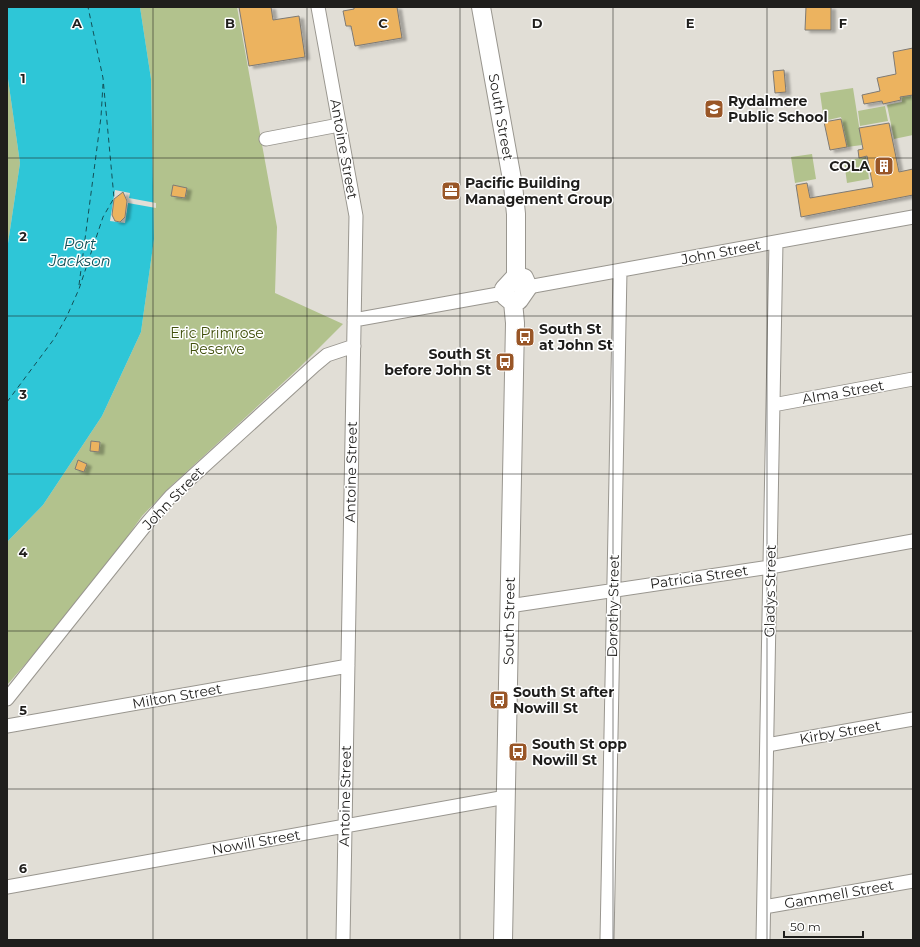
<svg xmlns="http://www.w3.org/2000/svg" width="920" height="947" font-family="Montserrat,sans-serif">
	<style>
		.green { fill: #b2c28d }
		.water { fill: #2ec6d7 }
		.pier { fill: #e1ded6 }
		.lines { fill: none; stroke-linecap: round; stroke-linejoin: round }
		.ferry { stroke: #135057; stroke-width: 1; stroke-dasharray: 5 4; stroke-linecap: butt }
		.building { fill: #ecb35f; stroke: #7e7a74; filter: url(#shadow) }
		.street-casing { stroke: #99968f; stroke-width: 15 }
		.secondary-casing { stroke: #99968f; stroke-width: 20 }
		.street { stroke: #fff; stroke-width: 13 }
		.secondary { stroke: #fff; stroke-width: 18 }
		.grid { fill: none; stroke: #1f1e1c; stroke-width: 1; stroke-opacity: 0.55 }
		.labels { text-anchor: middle; stroke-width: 3; stroke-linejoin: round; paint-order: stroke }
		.poi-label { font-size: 14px; font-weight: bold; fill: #1f1e1c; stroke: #fff; text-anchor: start }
		.street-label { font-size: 14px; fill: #1f1e1c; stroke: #fff }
		.park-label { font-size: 14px; fill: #404f0b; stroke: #fff }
		.water-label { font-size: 15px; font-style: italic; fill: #135057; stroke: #fff }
		.grid-label { font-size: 13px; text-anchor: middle; font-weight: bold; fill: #1f1e1c; stroke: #fff; stroke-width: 3; stroke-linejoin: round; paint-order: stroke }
	</style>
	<defs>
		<filter id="shadow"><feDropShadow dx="4.5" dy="2.5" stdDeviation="1" flood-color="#0004"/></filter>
	</defs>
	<rect width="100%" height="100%" fill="#e1ded6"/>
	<path class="green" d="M140,7H237L277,227L275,293L343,324L299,368L171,486L142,516L85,596L7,685V542L43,505L102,416L141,332L154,239L151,79Z
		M7,72L20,163L7,250Z
		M907,76L913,104V135L894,139L887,105L902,102L898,77Z
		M853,88L862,145L847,147L841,117L824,121L820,93Z
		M885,106L888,121L860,126L858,111Z
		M812,154L816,179L795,183L791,157Z
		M866,157L869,179L847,183L844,161Z"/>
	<path class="water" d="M7,7H140L151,79L154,239L141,332L102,416L43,505L7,542V250L20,163L7,72Z"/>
	<path class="pier" d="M115,190L130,193L129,198L156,203V208L128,203L125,223L110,221Z"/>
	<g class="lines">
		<path class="ferry" d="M79,285L101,117L103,84
			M7,402L54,339L67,316L79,289L103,217L114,198L103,78L88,7"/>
	</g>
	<path class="building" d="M239,7H271L273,20L299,16L305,57L249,66Z
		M354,7H397L402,38L355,46L351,26H346L343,11L354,9Z
		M806,7H831V30H805Z
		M913,48V95L900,97L901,100L883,104L882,101L864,104L862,95L880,91L877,78L896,74L893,52Z
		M784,70L786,92L775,93L773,71Z
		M841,119L847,147L830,150L824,122Z
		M889,123L899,172L913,169V195L801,217L796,185L807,183L810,198L873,187L867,156L859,158L858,150L863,149L859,128Z
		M173,185L187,188L185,198L171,196Z
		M123,192L127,201L125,217L120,222L115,221L112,215L114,199Z
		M91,441L100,442L99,452L90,451Z
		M78,460L87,464L84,472L75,469Z"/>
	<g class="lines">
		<g class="street-casing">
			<path id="street" d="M318,7L356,216L343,940
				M266,139L339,125
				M528,287L913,217
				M354,320L504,293
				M773,405L913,379
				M509,606L770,567L913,541
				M7,699L148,522L171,496L315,365L327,355L354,346
				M7,726L348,666
				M767,745L913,719
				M7,887L506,797
				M764,907L913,881
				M607,940L620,271
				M763,940L776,242"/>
		</g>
		<g class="secondary-casing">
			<path id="secondary" d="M481,7L513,185L516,214V276
				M516,276L524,278L528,287L519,300L511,301L505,296L504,289Z
				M503,940L515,323L513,302"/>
		</g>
		<use href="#street" class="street"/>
		<use href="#secondary" class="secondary"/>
	</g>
	<path class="grid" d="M153,7V940M307,7V940M460,7V940M613,7V940M767,7V940M7,158H913M7,316H913M7,474H913M7,631H913M7,789H913"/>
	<defs>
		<g id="school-square" transform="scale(1)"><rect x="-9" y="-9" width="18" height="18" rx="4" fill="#995627" stroke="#fff"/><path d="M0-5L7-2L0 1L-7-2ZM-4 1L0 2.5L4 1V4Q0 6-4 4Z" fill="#fff"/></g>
		<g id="building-square" transform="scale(1)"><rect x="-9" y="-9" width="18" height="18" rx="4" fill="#995627" stroke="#fff"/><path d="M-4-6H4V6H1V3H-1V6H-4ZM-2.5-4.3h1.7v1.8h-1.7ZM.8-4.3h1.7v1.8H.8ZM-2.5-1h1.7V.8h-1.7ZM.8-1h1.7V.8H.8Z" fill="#fff"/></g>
		<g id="office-square" transform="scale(1)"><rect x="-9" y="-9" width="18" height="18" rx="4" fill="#995627" stroke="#fff"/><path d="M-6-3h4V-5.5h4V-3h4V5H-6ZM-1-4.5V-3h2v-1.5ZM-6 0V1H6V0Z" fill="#fff"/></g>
		<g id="bus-square" transform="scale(1)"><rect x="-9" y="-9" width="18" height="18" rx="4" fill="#995627" stroke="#fff"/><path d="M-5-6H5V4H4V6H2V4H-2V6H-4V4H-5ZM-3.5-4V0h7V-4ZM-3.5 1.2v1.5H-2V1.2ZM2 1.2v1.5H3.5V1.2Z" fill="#fff"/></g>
	</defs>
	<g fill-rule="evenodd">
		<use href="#school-square" x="714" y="109"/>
		<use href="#building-square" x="884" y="166"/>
		<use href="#office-square" x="451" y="191"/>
		<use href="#bus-square" x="525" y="337"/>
		<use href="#bus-square" x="505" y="362"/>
		<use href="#bus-square" x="499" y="700"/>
		<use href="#bus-square" x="518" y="752"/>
	</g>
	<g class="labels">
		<g class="poi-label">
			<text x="728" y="106">Rydalmere<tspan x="728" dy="16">Public School</tspan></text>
			<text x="870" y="171" text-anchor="end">COLA</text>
			<text x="465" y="188">Pacific Building<tspan x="465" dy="16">Management Group</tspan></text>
			<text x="539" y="334">South St<tspan x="539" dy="16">at John St</tspan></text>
			<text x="491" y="359" text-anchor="end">South St<tspan x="491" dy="16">before John St</tspan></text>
			<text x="513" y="697">South St after<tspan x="513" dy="16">Nowill St</tspan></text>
			<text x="532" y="749">South St opp<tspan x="532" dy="16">Nowill St</tspan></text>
		</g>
		<g class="street-label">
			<text transform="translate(501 117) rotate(80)" y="5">South Street</text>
			<text transform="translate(344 149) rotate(80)" y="5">Antoine Street</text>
			<text transform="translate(721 252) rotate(-11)" y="5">John Street</text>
			<text transform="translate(843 392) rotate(-10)" y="5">Alma Street</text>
			<text transform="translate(351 472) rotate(-89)" y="5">Antoine Street</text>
			<text transform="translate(173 498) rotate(-46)" y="5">John Street</text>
			<text transform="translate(699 577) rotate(-8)" y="5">Patricia Street</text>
			<text transform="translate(770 591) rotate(-89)" y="5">Gladys Street</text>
			<text transform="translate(613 606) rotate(-89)" y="5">Dorothy Street</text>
			<text transform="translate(509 621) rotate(-89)" y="5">South Street</text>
			<text transform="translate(177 696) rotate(-10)" y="5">Milton Street</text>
			<text transform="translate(840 732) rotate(-10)" y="5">Kirby Street</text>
			<text transform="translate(345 796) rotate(-89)" y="5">Antoine Street</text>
			<text transform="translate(256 842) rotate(-10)" y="5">Nowill Street</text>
			<text transform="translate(839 894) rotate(-10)" y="5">Gammell Street</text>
		</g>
		<g class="park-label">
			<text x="217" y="338">Eric Primrose<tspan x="217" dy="16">Reserve</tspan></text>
		</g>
		<g class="water-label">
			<text x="80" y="249">Port<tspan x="80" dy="17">Jackson</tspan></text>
		</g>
	</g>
	<g class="grid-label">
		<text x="77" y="28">A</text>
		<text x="230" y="28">B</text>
		<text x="383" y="28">C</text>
		<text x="537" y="28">D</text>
		<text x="690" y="28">E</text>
		<text x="843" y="28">F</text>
		<text x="23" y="83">1</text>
		<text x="23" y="241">2</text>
		<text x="23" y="399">3</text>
		<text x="23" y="557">4</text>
		<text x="23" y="715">5</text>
		<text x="23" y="873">6</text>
	</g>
	<rect width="920" height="947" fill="none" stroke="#1f1e1c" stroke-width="16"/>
	<path d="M784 931v6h79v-6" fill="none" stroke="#1f1e1c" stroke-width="2"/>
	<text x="790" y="931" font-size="12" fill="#1f1e1c" stroke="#ffffff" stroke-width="3" paint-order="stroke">50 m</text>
</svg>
